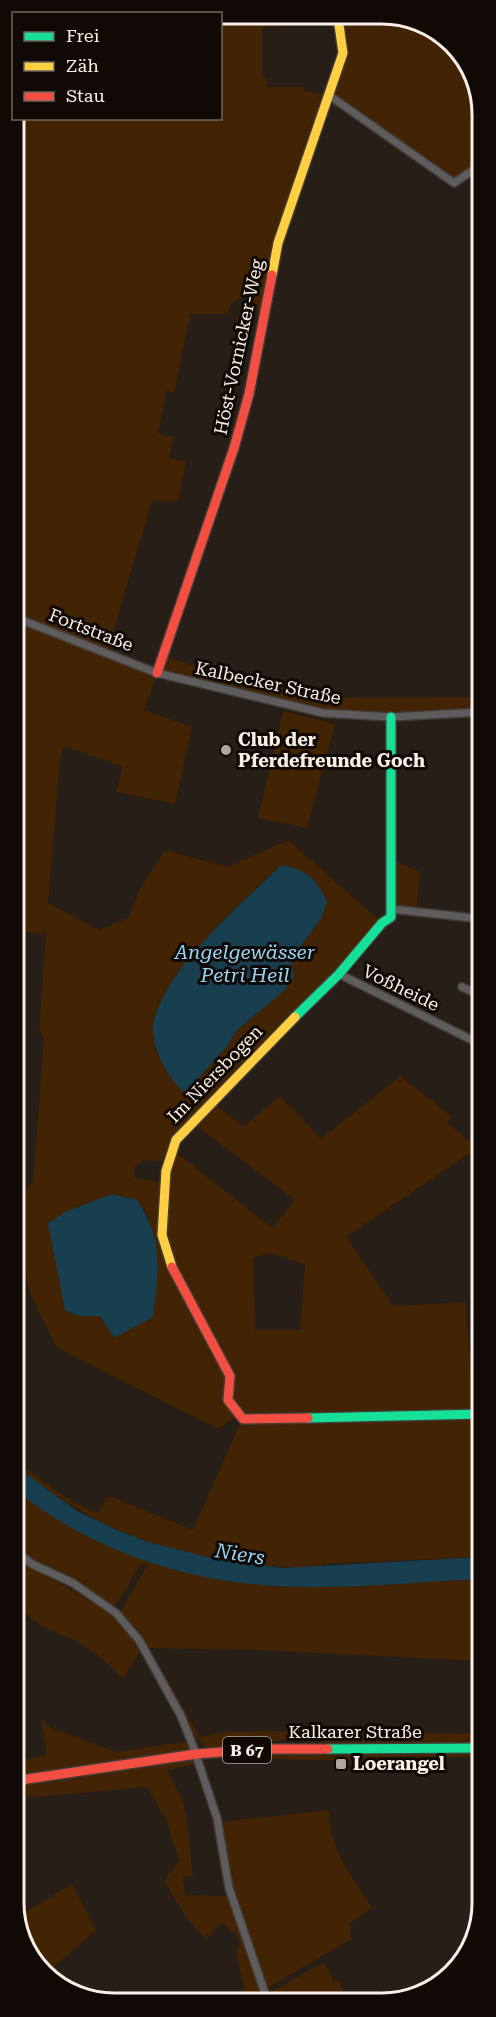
<svg xmlns="http://www.w3.org/2000/svg" width="496" height="2017" font-family="'Roboto Serif',serif">
	<style>
		.green { fill: #422303; fill-rule: evenodd }
		.water { fill: #173f50 }
		.lines { fill: none; stroke-linecap: round; stroke-linejoin: round }
		.street-casing { stroke: #423b36; stroke-width: 10 }
		.fast-casing { stroke: #423b36; stroke-width: 12 }
		.slow-casing { stroke: #423b36; stroke-width: 12 }
		.jam-casing { stroke: #423b36; stroke-width: 12 }
		.street { stroke: #5e5c5d; stroke-width: 7 }
		.fast { stroke: #16e098; stroke-width: 9 }
		.slow { stroke: #ffcf43; stroke-width: 9 }
		.jam { stroke: #f24e42; stroke-width: 9 }
		.poi-dot { fill: #afa69e; stroke: #100905; stroke-width: 2 }
		.labels { text-anchor: middle; stroke-width: 6; stroke-linejoin: round; paint-order: stroke }
		.shield { fill: #100905; stroke: #b3aaa2; stroke-width: 1.5 }
		.shield-label { font-size: 16px; font-weight: bold; fill: #f9efe6 }
		.street-label { font-size: 18px; fill: #f9efe6; stroke: #100905 }
		.poi-label { font-size: 18px; font-weight: bold; fill: #f9efe6; stroke: #100905; text-anchor: start }
		.water-label { font-size: 20px; font-style: italic; fill: #96d4f4; stroke: #100905 }
		.rim { fill: none; stroke: #f9efe6; stroke-width: 3 }
	</style>
	<rect width="100%" height="100%" fill="#261e17"/>
	<path class="green" d="M408,17L457,47L482,100V164L454,183L331,96L278,243L264,318L257,317C260,293 231,290 228,314H190L174,393L166,391L158,434L173,437L169,458L186,462L178,501H152L107,652L157,673L162,656L241,680L351,698L476,697V712L342,715L157,673L144,710L192,727L175,804L116,792L123,767L64,746L60,758L48,903L99,930L128,918L141,887L165,850L227,867L288,840L382,923L212,1101L243,1127L280,1096L321,1139L400,1076L451,1116L447,1122L477,1148L346,1237L393,1306L465,1302L474,1413L482,1414V1557L322,1564L321,1567C201,1569 109,1541 14,1465V1458C39,1479 66,1501 97,1513L109,1496L193,1530L242,1419L230,1420L218,1429L67,1353L55,1345L28,1289L16,1210L30,1184L33,1183L44,1039L39,1031L46,934L14,931V585L23,539L25,495L14,419V119L220,118L221,19L336,18L323,23L262,27V78H267V87H304V91L330,95L343,53L338,18ZM281,865L321,919L291,959L294,978L285,990L236,1031L228,1045L185,1093C168,1079 148,1043 154,1020C172,961 238,906 281,865ZM191,1122L295,1200L272,1228L173,1150ZM143,1160L168,1162L165,1183L134,1178V1168ZM112,1194L137,1200L149,1218L114,1337L100,1316ZM271,1253L305,1265L300,1330H255L253,1258Z
		M283,711L335,724L307,828L258,818Z
		M392,860L420,872L416,912L391,909Z
		M14,1489L77,1531L315,1586L482,1579V1661L255,1650L149,1648L200,1737L225,1732L265,1731L482,1734V1744L329,1743L288,1740L206,1748C178,1719 160,1675 141,1639L140,1632L120,1612L148,1565L141,1563L115,1607L76,1580L33,1560L14,1545Z
		M14,1554C57,1588 111,1601 141,1650L123,1679L99,1656L76,1641L41,1626L19,1608L14,1609Z
		M41,1719L51,1728L116,1752L191,1741L190,1750L14,1776V1762L47,1755Z
		M364,1752L482,1753V1757C411,1757 341,1762 270,1759L261,1756L202,1760L206,1758L260,1753L342,1756Z
		M191,1759L196,1764L167,1770L185,1806L183,1807L186,1815L193,1876L183,1878L185,1895L229,1896L263,1994L254,2002H236L244,1988L236,1951L240,1945L236,1934L221,1922L206,1940L188,1920L164,1881L179,1861L167,1821L147,1787L14,1799V1785Z
		M329,1810C329,1850 352,1876 372,1908L349,1924L351,1939L266,1989L244,1920L231,1886L220,1822Z
		M72,1884L96,1930L46,1974L17,1917Z
		M324,1962L334,1982L339,1980L347,2002H270L267,1994Z"/>
	<path class="water" d="M14,419C27,473 29,531 14,585Z
		M281,865C306,869 316,879 327,901L321,919L291,959L294,978L285,990L236,1031L228,1045L185,1093C168,1079 148,1043 154,1020C170,963 240,906 281,865Z
		M112,1194L137,1200C164,1241 159,1271 153,1317L114,1338L100,1316H78L65,1310L48,1223L67,1211Z
		M14,1465L77,1511L117,1530L148,1542L215,1559L281,1568L482,1557V1579C414,1582 344,1590 276,1586C182,1581 88,1549 14,1489Z"/>
	<g class="lines">
		<g class="street-casing">
			<path id="street" d="M330,96L454,183L482,164
				M14,617L157,673L323,713L391,717L482,712
				M391,909L482,919
				M339,974L482,1045
				M462,987L482,996
				M14,1550L32,1564L73,1583L116,1613L139,1640L181,1716L193,1746L217,1818L229,1888L268,2002
				M28,1945L41,1971"/>
		</g>
		<g class="fast-casing">
			<path id="fast" d="M295,1017L339,974L382,923L391,917V717
				M308,1418L482,1414
				M328,1749L482,1748"/>
		</g>
		<g class="slow-casing">
			<path id="slow" d="M272,275L278,243L343,53L338,18
				M172,1267L162,1235L166,1171L176,1140L295,1017"/>
		</g>
		<g class="jam-casing">
			<path id="jam" d="M157,673L234,448L249,394L272,275
				M172,1267L230,1376L228,1400L243,1419L308,1418
				M14,1781L196,1754L259,1749H328"/>
		</g>
		<use href="#street" class="street"/>
		<use href="#fast" class="fast"/>
		<use href="#slow" class="slow"/>
		<use href="#jam" class="jam"/>
	</g>
	<g class="poi-dot">
		<circle cx="226" cy="750" r="6"/>
		<rect x="335" y="1758" width="12" height="12" rx="3"/>
	</g>
	<g class="labels">
		<rect class="shield" x="223" y="1737" width="48" height="26" rx="4.5"/>
		<g class="shield-label">
			<text x="247" y="1756">B 67</text>
		</g>
		<g class="street-label">
			<text transform="translate(239 347) rotate(-78)" y="6">Höst-Vornicker-Weg</text>
			<text transform="translate(91 630) rotate(21)" y="6">Fortstraße</text>
			<text transform="translate(268 683) rotate(12)" y="6">Kalbecker Straße</text>
			<text transform="translate(401 988) rotate(26)" y="6">Voßheide</text>
			<text transform="translate(215 1074) rotate(-46)" y="6">Im Niersbogen</text>
			<text x="355" y="1738">Kalkarer Straße</text>
		</g>
		<g class="poi-label">
			<text x="238" y="746">Club der<tspan x="238" dy="21">Pferdefreunde Goch</tspan></text>
			<text x="353" y="1770">Loerangel</text>
		</g>
		<g class="water-label">
			<text x="245" y="959">Angelgewässer<tspan x="245" dy="23">Petri Heil</tspan></text>
			<text transform="translate(240 1554) rotate(9)" y="7">Niers</text>
		</g>
	</g>
	<path d="M0 0H496V2017H0ZM114 24H382A90 90 0 0 1 472 114V1903A90 90 0 0 1 382 1993H114A90 90 0 0 1 24 1903V114A90 90 0 0 1 114 24Z" fill="#100905" fill-rule="evenodd"/>
	<path class="rim" d="M114 24H382A90 90 0 0 1 472 114V1903A90 90 0 0 1 382 1993H114A90 90 0 0 1 24 1903V114A90 90 0 0 1 114 24Z"/>
	<rect x="12" y="12" width="210" height="108" fill="#100905" stroke="#6d655f" stroke-width="1.5"/>
	<rect x="24" y="32" width="30" height="9" fill="#16e098" stroke="#6d655f" stroke-width="1.5"/>
	<text x="66" y="42" font-size="18" fill="#f9efe6">Frei</text>
	<rect x="24" y="62" width="30" height="9" fill="#ffcf43" stroke="#6d655f" stroke-width="1.5"/>
	<text x="66" y="72" font-size="18" fill="#f9efe6">Zäh</text>
	<rect x="24" y="92" width="30" height="9" fill="#f24e42" stroke="#6d655f" stroke-width="1.5"/>
	<text x="66" y="102" font-size="18" fill="#f9efe6">Stau</text>
</svg>
